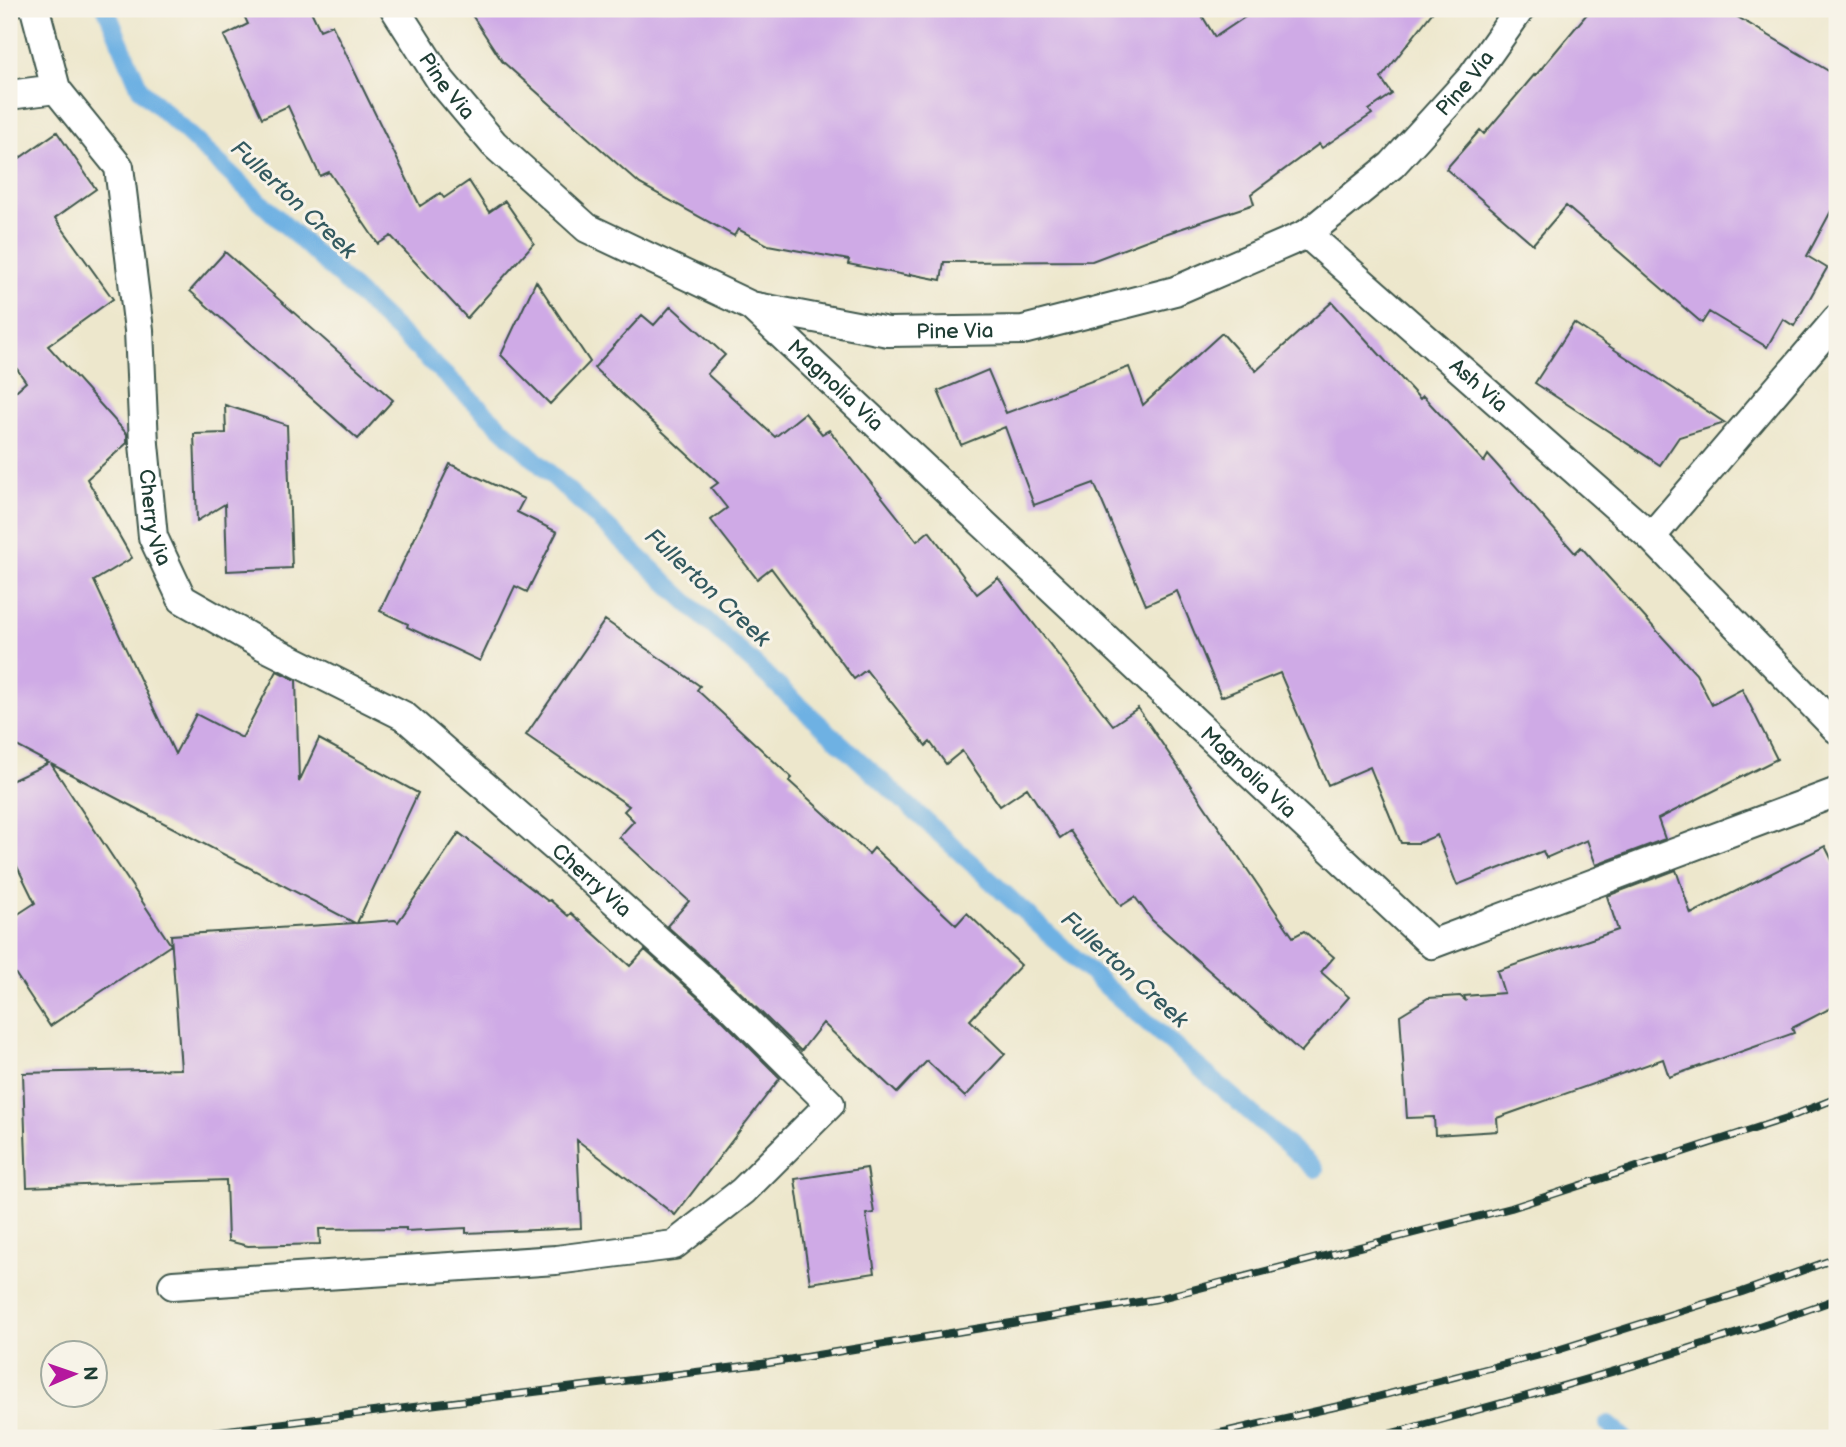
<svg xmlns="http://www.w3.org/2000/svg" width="1846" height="1447" font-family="'Balsamiq Sans',sans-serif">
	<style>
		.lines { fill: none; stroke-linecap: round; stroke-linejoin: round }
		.stream { stroke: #6eb1e3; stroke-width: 18 }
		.building { fill: #cfaae6 }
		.lane-casing { stroke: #3e564b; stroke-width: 32 }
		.lane { stroke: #fff; stroke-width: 28 }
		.rail-casing { stroke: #1f3d34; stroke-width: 8 }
		.rail { stroke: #f7f3e8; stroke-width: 5; stroke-dasharray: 16; stroke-linecap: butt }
		.labels { text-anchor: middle; stroke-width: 6; stroke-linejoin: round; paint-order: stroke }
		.street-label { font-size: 21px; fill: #1f3d34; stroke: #f7f3e8 }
		.water-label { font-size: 23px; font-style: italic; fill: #335a60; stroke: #f7f3e8 }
	</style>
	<rect width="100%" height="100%" fill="#f7f3e8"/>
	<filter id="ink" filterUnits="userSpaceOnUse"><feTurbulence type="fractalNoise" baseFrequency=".0143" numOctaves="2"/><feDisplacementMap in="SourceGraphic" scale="14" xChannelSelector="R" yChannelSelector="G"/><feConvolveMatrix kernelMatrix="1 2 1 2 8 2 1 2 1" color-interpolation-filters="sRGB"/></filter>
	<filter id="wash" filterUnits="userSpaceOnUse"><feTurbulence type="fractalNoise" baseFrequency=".00686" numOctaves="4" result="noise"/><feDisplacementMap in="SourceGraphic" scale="28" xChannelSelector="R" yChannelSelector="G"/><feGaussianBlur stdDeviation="1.57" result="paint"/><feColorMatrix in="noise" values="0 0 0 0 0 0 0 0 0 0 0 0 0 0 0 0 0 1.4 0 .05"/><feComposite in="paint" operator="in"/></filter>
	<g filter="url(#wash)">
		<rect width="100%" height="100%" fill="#ede7cc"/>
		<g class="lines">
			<path class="stream" d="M106,9L140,89L703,617L1101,982L1315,1169
				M1608,1424L1624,1438"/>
		</g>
		<g id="blocks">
			<path class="building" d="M241,9H310L320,30L332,25L420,206L440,193L444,198L469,181L489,212L505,201L534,243L467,318L391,236L378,244L329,172L320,176L288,106L262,118L224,36L248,24Z
				M468,9H1198L1215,37L1257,9H1435L1381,78L1392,94L1369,110L1372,114L1322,148L1319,144L1251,194L1254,204L1150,239L1092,261L944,262L941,280L910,274V276L848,264L849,260L768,245L738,229L734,236L640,184L502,61Z
				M1591,9H1724L1837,76V200L1807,256L1827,268L1794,326L1783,319L1767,347L1709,312L1702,323L1566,206L1533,244L1446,169L1480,130L1484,134L1535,74L1536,75Z
				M57,132L96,189L55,218L113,299L48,346L127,434V443L87,479L132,558L94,581L175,754L196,714L242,738L277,671L296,680L299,782L319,739L418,793L357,923L395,920L398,922L459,833L548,901L550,900L568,916L571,913L630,966L645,950L717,1015L780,1078L675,1215L577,1140L581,1228L466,1233V1228L406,1231V1228L319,1229L320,1244L248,1246L228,1241L226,1180L27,1187L23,1073L181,1069L171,935L355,923L51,764L171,945L50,1026L9,964V920L35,903L9,850V782L49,763L9,742V397L26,382L17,369L9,375V154L14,162Z
				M225,252L393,400L358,439L190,291Z
				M536,281L590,362L550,404L501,355Z
				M1332,302L1420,399L1423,396L1484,462L1488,455L1575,553L1581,547L1696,674L1712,705L1742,689L1777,759L1658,819L1665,839L1596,865L1587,840L1546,858L1543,851L1457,885L1437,835L1419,843H1401L1370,767L1328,785L1280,673L1221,697L1177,591L1146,605L1094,483L1034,505L1005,427L961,445L938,391L988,370L1006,413L1129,367L1143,405L1222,333L1256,371Z
				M671,306L725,355L707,374L775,437L805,413L822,434L829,430L917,541L929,531L977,594L998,578L1113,725L1138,708L1293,937L1304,931L1334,957L1321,972L1349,997L1301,1052L1152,920L1135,897L1121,906L1070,831L1060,838L1027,788L1000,806L962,751L946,764L930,742L926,746L866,670L854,679L771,568L757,579L711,520L727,508L711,488L718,483L594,368L642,315L654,325Z
				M1574,323L1647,371L1725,423L1679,437L1660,465L1535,383Z
				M225,405L287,425L292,568L227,571L225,504L197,521L194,434L226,433Z
				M450,464L524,499L517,512L557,532L527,592L515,586L480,661L407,627L408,624L380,611Z
				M605,620L700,686L697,690L792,778L789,781L869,854L874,848L956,925L967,913L1021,965L970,1020L1005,1054L965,1097L927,1061L897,1093L823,1023L801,1051L739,991L667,926L689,901L619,837L634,821L624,811L629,806L526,735Z
				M1825,846L1837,870V1005L1792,1028L1794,1033L1669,1077L1663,1059L1497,1118L1498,1131L1435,1135L1434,1117L1407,1118L1400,1015L1428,998L1460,996L1466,1001L1464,996L1504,993L1497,971L1618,930L1607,896L1676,870L1691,914Z
				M867,1168L874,1213L866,1214L875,1273L810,1283L795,1179Z"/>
		</g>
	</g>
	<g filter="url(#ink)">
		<use href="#blocks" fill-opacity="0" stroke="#3e564b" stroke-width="2"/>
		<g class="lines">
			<g class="lane-casing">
				<g id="lane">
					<path id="s1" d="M395,9L441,81L494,144L587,228L751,306L888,332L1023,330L1175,291L1307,234L1392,165L1472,77L1520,9"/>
					<path id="s2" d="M56,89L119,167L139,330L144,444L153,537L182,599L264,646L404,716L556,848L728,1003L830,1104L743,1191L674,1245L556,1260L173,1285"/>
					<path d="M9,95L56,89L35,9"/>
					<path id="s3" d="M1307,234L1651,537L1837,729"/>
					<path id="s4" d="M751,306L1432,944L1837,792"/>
					<path d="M1651,537L1837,319"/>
				</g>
			</g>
			<use href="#lane" class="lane"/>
			<g class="rail-casing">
				<path id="rail" d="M163,1438L769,1363L1157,1299L1511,1208L1787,1118L1837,1098
					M1198,1438L1361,1401L1548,1353L1742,1292L1837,1258
					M1374,1438C1529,1396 1685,1354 1837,1299"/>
			</g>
			<use href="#rail" class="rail"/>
		</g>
	</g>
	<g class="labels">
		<g class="street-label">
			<text dy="7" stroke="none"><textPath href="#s1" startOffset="1269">Pine Via</textPath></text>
			<text dy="7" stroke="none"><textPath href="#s1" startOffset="93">Pine Via</textPath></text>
			<text dy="7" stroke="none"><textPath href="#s1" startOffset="681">Pine Via</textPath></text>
			<text dy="7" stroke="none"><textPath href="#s4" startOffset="116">Magnolia Via</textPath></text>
			<text dy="7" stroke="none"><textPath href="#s3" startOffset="229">Ash Via</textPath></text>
			<text dy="7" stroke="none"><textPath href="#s2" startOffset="453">Cherry Via</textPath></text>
			<text dy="7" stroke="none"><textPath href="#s4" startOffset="682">Magnolia Via</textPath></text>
			<text dy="7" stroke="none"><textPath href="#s2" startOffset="1041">Cherry Via</textPath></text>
		</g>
		<g class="water-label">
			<text transform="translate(294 199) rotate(43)" y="8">Fullerton Creek</text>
			<text transform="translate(708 587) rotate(43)" y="8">Fullerton Creek</text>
			<text transform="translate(1125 969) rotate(42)" y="8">Fullerton Creek</text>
		</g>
	</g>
	<rect width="1846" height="1447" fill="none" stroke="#f7f3e8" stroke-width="35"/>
	<g transform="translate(74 1374) rotate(88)"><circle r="33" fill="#f7f3e8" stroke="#a1aaa0" stroke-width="2"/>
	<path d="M0-5L12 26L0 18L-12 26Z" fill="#b5179e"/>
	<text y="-10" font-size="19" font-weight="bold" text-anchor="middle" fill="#1f3d34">N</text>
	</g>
</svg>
